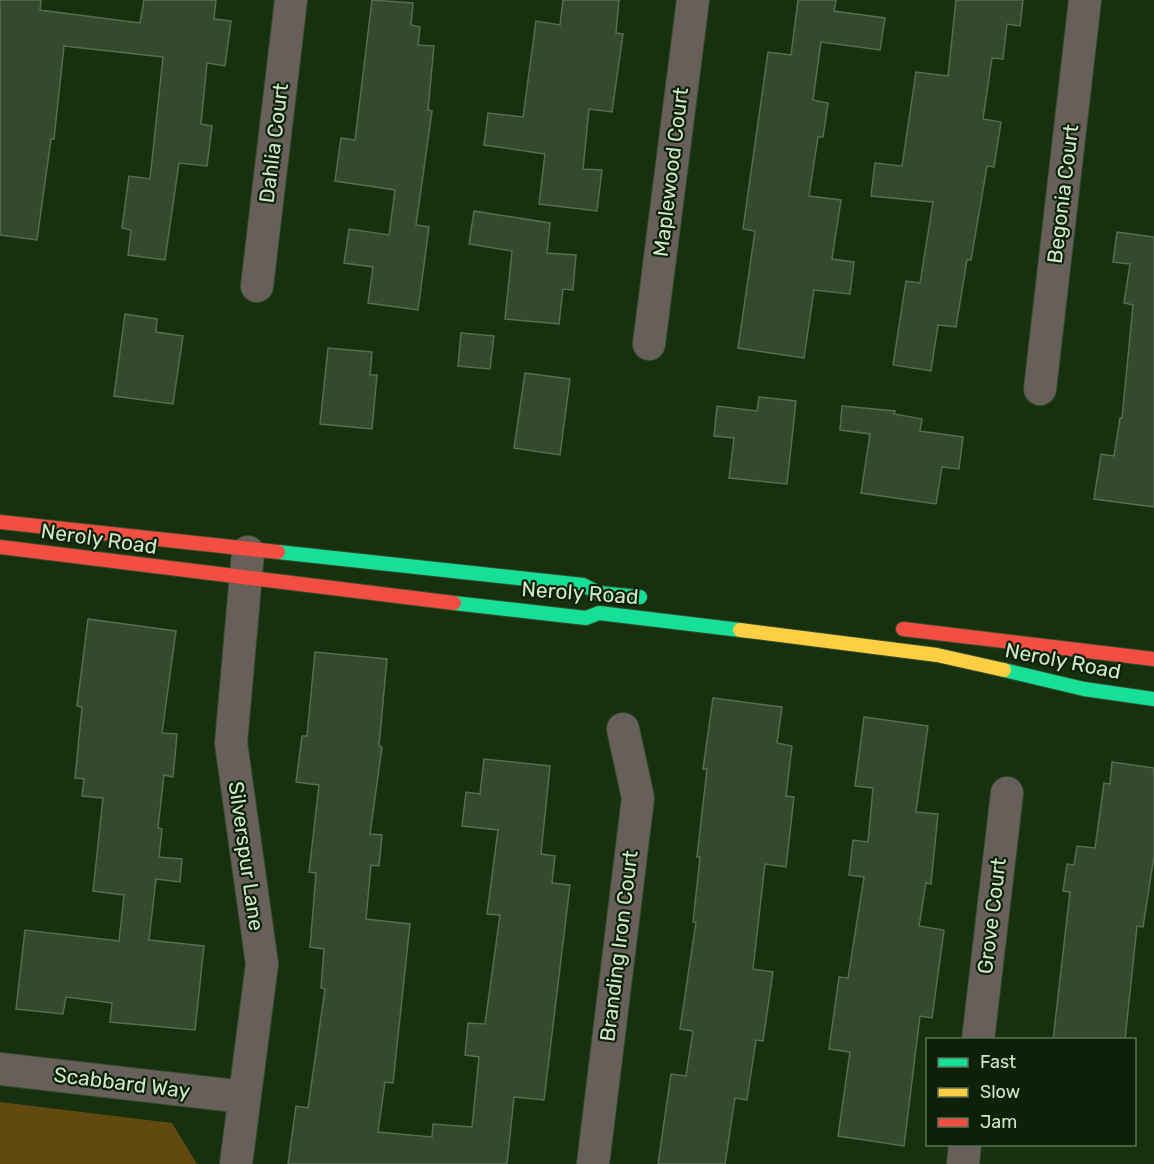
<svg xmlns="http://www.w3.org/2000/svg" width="1154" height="1164" font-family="Rubik,sans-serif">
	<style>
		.green { fill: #61490f }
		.building { fill: #344a2d; stroke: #576c51; stroke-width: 1.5 }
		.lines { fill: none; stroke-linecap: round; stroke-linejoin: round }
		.street-casing { stroke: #364c2e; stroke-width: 34 }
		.fast-casing { stroke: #364c2e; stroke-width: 16 }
		.slow-casing { stroke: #364c2e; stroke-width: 16 }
		.jam-casing { stroke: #364c2e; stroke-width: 16 }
		.street { stroke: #67605a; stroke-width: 32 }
		.fast { stroke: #16e098; stroke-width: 14 }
		.slow { stroke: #ffcf43; stroke-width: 14 }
		.jam { stroke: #f24e42; stroke-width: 14 }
		.labels { text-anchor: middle; stroke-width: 4.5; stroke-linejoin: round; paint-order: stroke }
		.street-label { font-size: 21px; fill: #cfe9c8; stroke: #0e2108 }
	</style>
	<rect width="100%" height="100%" fill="#17310e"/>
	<path class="green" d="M0,1102L172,1123L197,1164H0Z"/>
	<path class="building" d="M0,0H41L40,10L140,23L144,0H216L214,19L231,21L225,66L207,63L201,124L212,126L207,166L179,163L165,260L128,255L131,230L122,228L129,176L150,179L163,57L64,46L54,139H51L37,240L0,235Z
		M372,0L413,3L411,25L420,27L418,45L434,46L428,110L432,111L416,225L429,227L418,310L368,303L373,267L344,263L349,229L389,235L395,190L335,181L341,138L355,140Z
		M563,0H619L616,33L623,34L612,112L589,109L583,169L602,170L597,211L539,204L545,154L484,145L488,113L523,117L536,21L560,25Z
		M798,0H836L834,11L885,18L880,50L821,42L813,100L828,103L823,137H818L809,196L841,200L832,259L854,262L850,294L814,290L804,358L738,348L755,231L743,229L768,52L791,55Z
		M956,0H1023L1020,26L1007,24L1003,59L992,58L983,119L1001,122L994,167L987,166L971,260H967L956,327L938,325L931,371L893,365L906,281L920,283L933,202L871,196L875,163L902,166L916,72L948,76Z
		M474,211L550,223L547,253L576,255L573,290L563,289L559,324L505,319L512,251L469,244Z
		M1117,232L1154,237V507L1094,499L1101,454L1114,456L1120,418H1122L1133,305L1124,303L1130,264L1113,262Z
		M125,314L157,319L156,332L183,336L173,404L114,396Z
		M461,333L494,336L490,369L458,366Z
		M328,348L372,352L370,375H377L372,429L320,424Z
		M525,373L570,379L560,455L514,448Z
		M759,397L796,401L787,484L729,478L734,438L714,436L717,406L757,411Z
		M842,406L895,411L894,414L922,419L920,431L963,437L959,469L942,467L936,504L861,493L870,434L840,430Z
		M88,619L176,631L162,733L177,734L173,777L164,775L158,828L162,829L159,857L182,859L180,882L156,879L149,940L204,946L195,1030L110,1022L112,1003L66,997L63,1014L16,1009L25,930L119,941L124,895L93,891L103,798L82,796L84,779L75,778L82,707L77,706Z
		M315,652L387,659L379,746L382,747L370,834L382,835L379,866L371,865L366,919L410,924L393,1083L385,1082L378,1132L432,1137L433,1124L472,1127L479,1057L465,1055L468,1023L485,1024L500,915L487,914L498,830L462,826L466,792L480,794L484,759L550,766L541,854L555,856L552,883L570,885L544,1100L514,1097L507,1164H288L296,1106L308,1108L325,989L321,988L324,949L310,947L316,873L309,872L319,785L296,782L302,736H307Z
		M713,698L782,707L777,743L792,746L786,796L794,797L786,867L765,864L753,969L773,972L763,1041L756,1040L747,1100L735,1098L725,1164H658L671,1074L686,1076L693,1031L680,1029L696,922H693L700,857H697L707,769H703Z
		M864,717L928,726L916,812L938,814L931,884L926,883L919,926L944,930L932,1018L920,1016L904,1146L838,1136L850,1052L829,1049L839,977L848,978L864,877L849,875L853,840L868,842L873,788L855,786Z
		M1112,762L1154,768V856L1143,927L1137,926L1125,1040H1053L1070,892L1063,891L1067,864L1074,865L1077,846L1095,848L1104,783L1110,784Z"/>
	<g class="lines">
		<g class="street-casing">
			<path id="street" d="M257,286L291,0
				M649,344L693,0
				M1040,389L1085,0
				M978,1040L1007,793
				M0,1069L244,1097
				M236,1164L262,964L231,743L248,552
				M593,1164L638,798L623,729
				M963,1164L965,1144"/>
		</g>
		<g class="fast-casing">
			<path id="fast" d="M278,552L583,585L599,593L640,597
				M454,603L586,618L599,613L740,630
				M1004,670L1084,689L1154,699"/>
		</g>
		<g class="slow-casing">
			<path id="slow" d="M740,630L937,655L1004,670"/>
		</g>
		<g class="jam-casing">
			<path id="jam" d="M0,522L278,552
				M0,547L454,603
				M903,629L1154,659"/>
		</g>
		<use href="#street" class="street"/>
		<use href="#fast" class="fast"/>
		<use href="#slow" class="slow"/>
		<use href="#jam" class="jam"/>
	</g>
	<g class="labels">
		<g class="street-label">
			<text transform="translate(274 143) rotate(-83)" y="7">Dahlia Court</text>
			<text transform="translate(671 172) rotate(-83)" y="7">Maplewood Court</text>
			<text transform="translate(1063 194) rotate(-83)" y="7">Begonia Court</text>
			<text transform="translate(99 539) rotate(8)" y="7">Neroly Road</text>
			<text transform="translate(580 593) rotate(4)" y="7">Neroly Road</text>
			<text transform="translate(1063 661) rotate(11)" y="7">Neroly Road</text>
			<text transform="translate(246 856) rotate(82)" y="7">Silverspur Lane</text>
			<text transform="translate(992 916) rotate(-83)" y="7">Grove Court</text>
			<text transform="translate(619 946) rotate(-83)" y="7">Branding Iron Court</text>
			<text transform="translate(122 1083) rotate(7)" y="7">Scabbard Way</text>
		</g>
	</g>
	<rect x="926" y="1038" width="210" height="108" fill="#0e2108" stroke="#5b7155" stroke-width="1.5"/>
	<rect x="938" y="1058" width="30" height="9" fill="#16e098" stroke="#5b7155" stroke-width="1.5"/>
	<text x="980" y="1068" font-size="18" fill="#cfe9c8">Fast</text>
	<rect x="938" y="1088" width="30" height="9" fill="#ffcf43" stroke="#5b7155" stroke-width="1.5"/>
	<text x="980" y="1098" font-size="18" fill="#cfe9c8">Slow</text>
	<rect x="938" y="1118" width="30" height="9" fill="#f24e42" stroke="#5b7155" stroke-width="1.5"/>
	<text x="980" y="1128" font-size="18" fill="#cfe9c8">Jam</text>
</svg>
